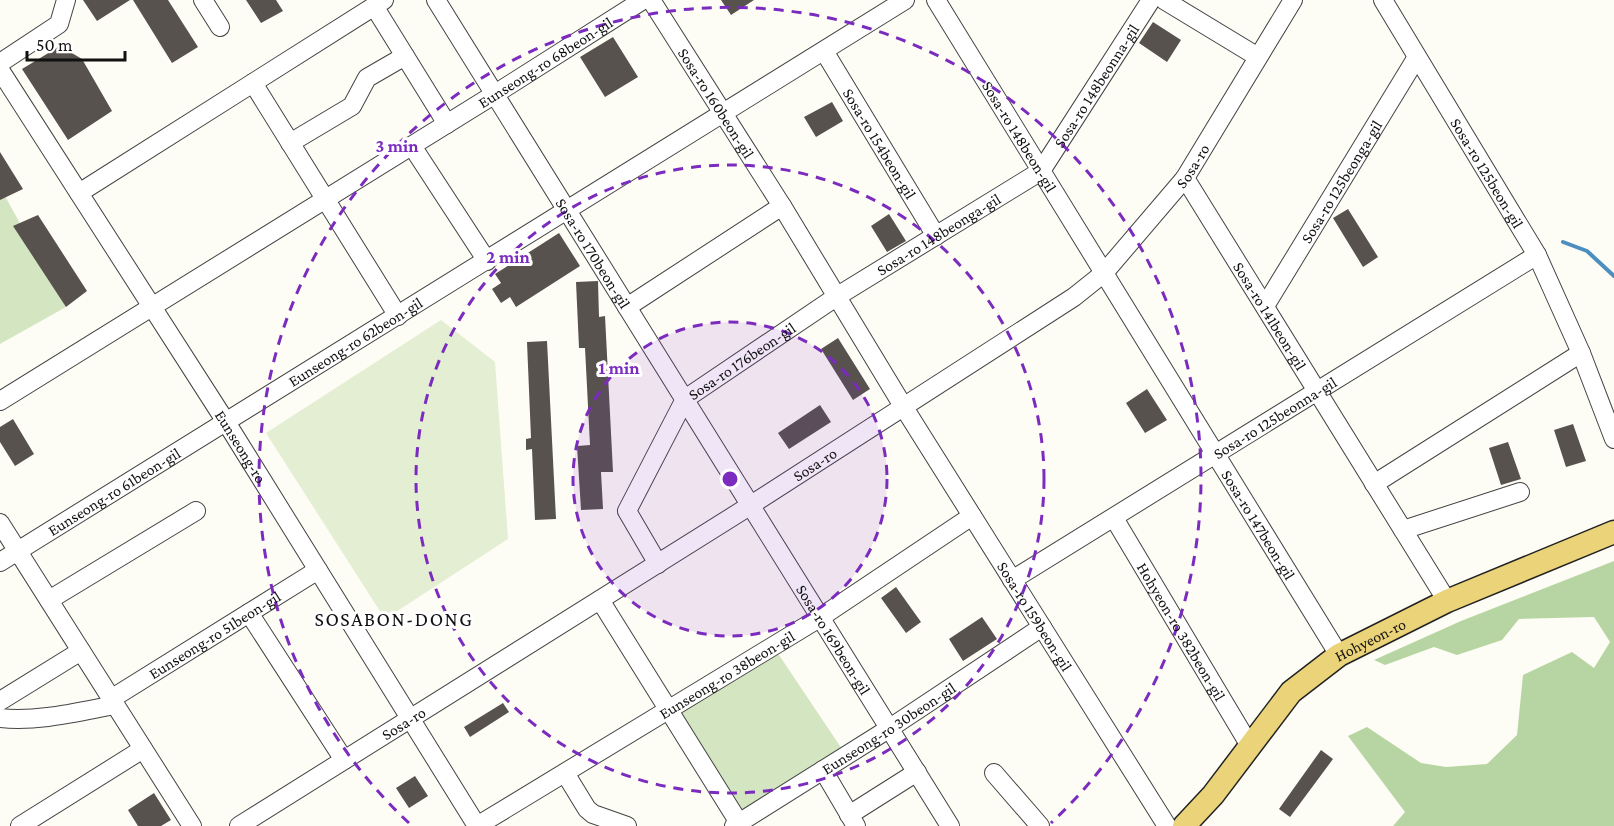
<svg xmlns="http://www.w3.org/2000/svg" width="1614" height="826" font-family="'Crimson Pro',serif">
	<style>
		.green { fill: #d3e6c1 }
		.forest { fill: #b7d5a2 }
		.pitch { fill: #e3eed2 }
		.lines { fill: none; stroke-linecap: round; stroke-linejoin: round }
		.stream { stroke: #4d8ec0; stroke-width: 4 }
		.building { fill: #58524e }
		.minor-casing { stroke: #444; stroke-width: 20 }
		.major-casing { stroke: #222; stroke-width: 25 }
		.minor { stroke: #fff; stroke-width: 18 }
		.major { stroke: #ead379; stroke-width: 22 }
		.ring { fill: none; stroke: #7b2cbf; stroke-width: 3; stroke-dasharray: 10 8 }
		.labels { text-anchor: middle; stroke-width: 6; stroke-linejoin: round; paint-order: stroke }
		.street-label { font-size: 16px; fill: #111; stroke: #fff }
		.quarter-label { font-size: 20px; letter-spacing: 1.5px; fill: #111; stroke: #fff }
		.centre { fill: #7b2cbf; stroke: #fff; stroke-width: 3 }
		.ring-label { font-size: 18px; text-anchor: middle; font-weight: bold; fill: #7b2cbf; stroke: #fff; stroke-width: 6; stroke-linejoin: round; paint-order: stroke }
	</style>
	<rect width="100%" height="100%" fill="#fefdf5"/>
	<path class="green" d="M0,187L66,307L0,344Z
		M773,646L846,755L739,823L669,710Z"/>
	<path class="forest" d="M1614,561V826H1393L1405,812L1348,736L1367,727L1421,763L1446,767L1487,764L1517,735L1523,675L1572,652L1594,668L1610,642L1594,617L1519,619L1502,640L1457,655L1434,647L1385,665L1374,660L1461,621Z"/>
	<path class="pitch" d="M441,320L495,362L508,539L385,619L266,433Z"/>
	<g class="lines">
		<path class="stream" d="M1563,242L1587,251L1614,276"/>
	</g>
	<path class="building" d="M83,0H130L97,21Z
		M133,0H168L198,47L172,63Z
		M246,0H276L283,11L261,23Z
		M721,0H754L731,15Z
		M1153,22L1181,40L1167,62L1139,43Z
		M613,37L638,77L605,97L580,57Z
		M60,46L82,59L112,111L68,140L22,69Z
		M832,102L843,121L816,137L804,117Z
		M0,152L23,189L0,200Z
		M1348,209L1378,257L1363,267L1333,218Z
		M889,214L906,241L887,252L871,226Z
		M38,215L87,291L66,307L13,226Z
		M559,233L580,266L516,307L510,297L501,303L492,289L501,283L495,274Z
		M598,281L599,317L605,316L613,472H601L603,509L581,510L577,446L590,445L585,348H579L576,282Z
		M838,338L870,389L853,400L821,349Z
		M547,341L556,519L535,520L532,449L526,450V439L531,438L527,342Z
		M1147,389L1167,420L1145,433L1126,403Z
		M820,405L831,422L789,449L778,433Z
		M13,419L34,454L15,466L0,442V427Z
		M1573,424L1586,461L1566,467L1554,430Z
		M1508,442L1521,479L1501,485L1489,448Z
		M896,587L921,622L906,633L881,598Z
		M982,617L997,639L963,661L949,639Z
		M503,703L509,712L470,737L464,727Z
		M1321,750L1333,759L1290,817L1279,809Z
		M415,776L428,796L409,808L396,788Z
		M154,793L171,820L161,826H138L128,810Z"/>
	<g class="lines">
		<g class="minor-casing">
			<g id="minor">
				<path d="M203,0L220,27"/>
				<path id="s1" d="M436,0L950,826"/>
				<path id="s2" d="M651,0L782,206L903,406L1167,826"/>
				<path id="s3" d="M936,0L1339,655"/>
				<path d="M1164,0L1258,57"/>
				<path id="s4" d="M1383,0L1537,255L1581,353L1614,439"/>
				<path d="M374,6L447,124"/>
				<path id="s5" d="M824,51L936,236"/>
				<path d="M0,63L59,24L66,0"/>
				<path id="s6" d="M0,70L226,422L477,826L821,617L972,516"/>
				<path d="M253,83L398,316"/>
				<path d="M290,143L352,106L367,78L405,56"/>
				<path d="M412,146L487,261"/>
				<path id="s7" d="M1185,178L1447,601"/>
				<path d="M79,193L384,0"/>
				<path id="s8" d="M1265,306L1417,57"/>
				<path d="M627,307L782,206"/>
				<path id="s9" d="M0,401L495,94L643,0"/>
				<path d="M1374,484L1581,353"/>
				<path id="s10" d="M1114,518L1250,746"/>
				<path d="M0,523L192,826"/>
				<path d="M1403,530L1520,492"/>
				<path id="s11" d="M0,562L905,0"/>
				<path id="s12" d="M658,564L627,511L685,399L836,297L1041,171L1151,0"/>
				<path id="s13" d="M1012,580L1537,255"/>
				<path d="M49,600L196,511"/>
				<path d="M600,600L741,826"/>
				<path d="M249,613L344,760"/>
				<path id="s14" d="M111,699L318,570"/>
				<path d="M0,701L81,651"/>
				<path d="M0,718C38,722 77,712 115,705"/>
				<path d="M823,770L856,826"/>
				<path d="M565,773L587,809L593,814L627,826"/>
				<path d="M994,773L1040,826"/>
				<path d="M849,815L917,772"/>
				<path d="M20,826L143,749"/>
				<path id="s15" d="M239,826L751,505L1074,297L1104,273L1185,178L1293,0"/>
				<path id="s16" d="M734,826L890,728L1042,627"/>
			</g>
		</g>
		<g class="major-casing">
			<g id="major">
				<path id="s17" d="M1184,826L1213,795L1291,692L1339,655L1447,601L1614,532"/>
			</g>
		</g>
		<use href="#minor" class="minor"/>
		<use href="#major" class="major"/>
	</g>
	<circle cx="730" cy="479" r="157" fill="#7b2cbf" fill-opacity=".12"/>
	<g class="ring">
		<circle cx="730" cy="479" r="157"/>
		<circle cx="730" cy="479" r="314"/>
		<path d="M409 823A471 471 0 1 1 1051 823"/>
	</g>
	<g class="labels">
		<g class="street-label">
			<text dy="6" stroke="none"><textPath href="#s9" startOffset="642">Eunseong-ro 68beon-gil</textPath></text>
			<text dy="6" stroke="none"><textPath href="#s12" startOffset="712">Sosa-ro 148beonna-gil</textPath></text>
			<text dy="6" stroke="none"><textPath href="#s2" startOffset="122">Sosa-ro 160beon-gil</textPath></text>
			<text dy="6" stroke="none"><textPath href="#s3" startOffset="160">Sosa-ro 148beon-gil</textPath></text>
			<text dy="6" stroke="none"><textPath href="#s5" startOffset="108">Sosa-ro 154beon-gil</textPath></text>
			<text dy="6" stroke="none"><textPath href="#s15" startOffset="1166">Sosa-ro</textPath></text>
			<text dy="6" stroke="none"><textPath href="#s4" startOffset="202">Sosa-ro 125beon-gil</textPath></text>
			<text dy="6" stroke="none"><textPath href="#s8" startOffset="146">Sosa-ro 125beonga-gil</textPath></text>
			<text dy="6" stroke="none"><textPath href="#s12" startOffset="490">Sosa-ro 148beonga-gil</textPath></text>
			<text dy="6" stroke="none"><textPath href="#s1" startOffset="298">Sosa-ro 170beon-gil</textPath></text>
			<text dy="6" stroke="none"><textPath href="#s7" startOffset="162">Sosa-ro 141beon-gil</textPath></text>
			<text dy="6" stroke="none"><textPath href="#s11" startOffset="418">Eunseong-ro 62beon-gil</textPath></text>
			<text dy="6" stroke="none"><textPath href="#s12" startOffset="256">Sosa-ro 176beon-gil</textPath></text>
			<text dy="6" stroke="none"><textPath href="#s13" startOffset="309">Sosa-ro 125beonna-gil</textPath></text>
			<text dy="6" stroke="none"><textPath href="#s6" startOffset="447">Eunseong-ro</textPath></text>
			<text dy="6" stroke="none"><textPath href="#s15" startOffset="680">Sosa-ro</textPath></text>
			<text dy="6" stroke="none"><textPath href="#s11" startOffset="134">Eunseong-ro 61beon-gil</textPath></text>
			<text dy="6" stroke="none"><textPath href="#s3" startOffset="616">Sosa-ro 147beon-gil</textPath></text>
			<text dy="6" stroke="none"><textPath href="#s2" startOffset="726">Sosa-ro 159beon-gil</textPath></text>
			<text dy="6" stroke="none"><textPath href="#s10" startOffset="132">Hohyeon-ro 382beon-gil</textPath></text>
			<text dy="6" stroke="none"><textPath href="#s14" startOffset="122">Eunseong-ro 51beon-gil</textPath></text>
			<text dy="6" stroke="none"><textPath href="#s1" startOffset="753">Sosa-ro 169beon-gil</textPath></text>
			<text dy="6" stroke="none"><textPath href="#s17" startOffset="267">Hohyeon-ro</textPath></text>
			<text dy="6" stroke="none"><textPath href="#s6" startOffset="1186">Eunseong-ro 38beon-gil</textPath></text>
			<text dy="6" stroke="none"><textPath href="#s15" startOffset="194">Sosa-ro</textPath></text>
			<text dy="6" stroke="none"><textPath href="#s16" startOffset="183">Eunseong-ro 30beon-gil</textPath></text>
		</g>
		<g class="quarter-label">
			<text x="394" y="626">SOSABON-DONG</text>
		</g>
	</g>
	<circle cx="730" cy="479" r="9" class="centre"/>
	<g class="ring-label">
		<text x="397" y="152">3 min</text>
		<text x="508" y="263">2 min</text>
		<text x="619" y="374">1 min</text>
	</g>
	<path d="M27 51v9h98v-9" fill="none" stroke="#111111" stroke-width="3"/>
	<text x="36" y="51" font-size="18" fill="#111111" stroke="#ffffff" stroke-width="4.5" paint-order="stroke">50 m</text>
</svg>
